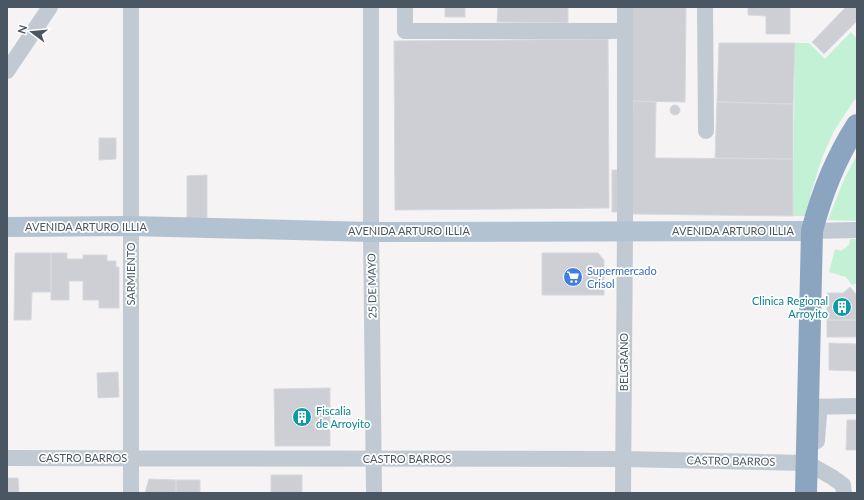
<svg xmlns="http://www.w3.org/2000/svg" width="864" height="500" font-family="Lato,sans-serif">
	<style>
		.green { fill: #c3f1d5 }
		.building { fill: #cdcfd5; stroke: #d7d9de }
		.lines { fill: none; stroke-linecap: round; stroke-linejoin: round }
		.minor { stroke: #c1cad2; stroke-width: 16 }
		.major { stroke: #b3c2d1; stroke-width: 20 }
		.highway { stroke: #8ba5c1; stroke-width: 22 }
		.labels { text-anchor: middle; stroke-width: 3.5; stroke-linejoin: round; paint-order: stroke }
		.street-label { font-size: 11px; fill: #4a5661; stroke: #fff }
		.shop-label { font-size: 11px; fill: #366cbe; stroke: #fff; text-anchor: start }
		.culture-label { font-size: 11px; fill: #0d838f; stroke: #fff; text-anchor: end }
	</style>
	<rect width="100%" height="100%" fill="#f5f3f3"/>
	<path class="green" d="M851,32L857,39V97L853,102L834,131L822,158L811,193L807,216H793L795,43H809L825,59Z
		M857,155V221L828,220L845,177Z
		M850,239H857V283L852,285L846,277L829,272L835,249L841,251L849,245Z"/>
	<path class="building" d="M445,7H465V17H445Z
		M498,7H568V23L497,22Z
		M629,7H686L685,102L628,101Z
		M748,7H790V34H766V16L748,15Z
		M846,7H857V21L824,54L812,42Z
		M608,39L609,208L395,210L394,41Z
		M719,43H795L793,104L717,102Z
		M633,101L656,102L655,158L793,159V216L631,214Z
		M717,102L793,104V159L715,158Z
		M670 110a5 5 0 1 1 10 0a5 5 0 1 1-10 0Z
		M99,138H116V159L99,160Z
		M612,170H623V212H612Z
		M207,175V218L187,219V176Z
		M15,253H51V292H32L31,320H14Z
		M51,253H67V259H83V255H107V261H116V267H119V308H99V300H83V281H69V300H51Z
		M542,253H598L604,260V295H542Z
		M850,287L856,294L857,293V320H827V293H843Z
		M827,320H857V337H827Z
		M829,343L857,344V371L829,370Z
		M118,372L119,397L98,398L97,373Z
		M330,388V446H275L274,389Z
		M847,420H857V450H846Z
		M271,475H302V493H271Z
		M7,478H18L19,493H7Z
		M149,479L176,480V493H145Z
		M176,480H200V493H176Z"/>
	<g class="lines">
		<path class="minor" d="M371,7V232L374,493
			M405,7V31H625
			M705,7L706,131
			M7,71L50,7
			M812,231L857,230
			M808,407L819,415L817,441
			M808,407L857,406
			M7,458L623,459L807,463L832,477L843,485L844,493
			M131,493V7
			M623,493L625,231V7"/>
		<path class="major" d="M7,227L131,226L371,232L812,231"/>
		<path class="highway" d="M806,493L812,231C822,192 835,159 857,125"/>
	</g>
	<defs>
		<g id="supermarket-disc" transform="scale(1)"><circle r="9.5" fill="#3f7fe0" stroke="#fff"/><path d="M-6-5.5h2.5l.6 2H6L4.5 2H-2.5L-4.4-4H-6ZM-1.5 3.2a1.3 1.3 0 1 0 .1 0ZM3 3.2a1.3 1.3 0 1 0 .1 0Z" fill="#fff"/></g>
		<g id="building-disc" transform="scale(1)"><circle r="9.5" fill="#0f9aa8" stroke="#fff"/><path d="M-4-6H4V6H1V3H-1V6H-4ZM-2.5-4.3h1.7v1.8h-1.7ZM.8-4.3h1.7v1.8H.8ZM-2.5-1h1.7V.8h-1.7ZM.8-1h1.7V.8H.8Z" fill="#fff"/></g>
	</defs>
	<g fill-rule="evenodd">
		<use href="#supermarket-disc" x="573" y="277"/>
		<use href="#building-disc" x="842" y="307"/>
		<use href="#building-disc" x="302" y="417"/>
	</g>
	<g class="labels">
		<g class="street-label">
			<text x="86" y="231">AVENIDA ARTURO ILLIA</text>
			<text x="409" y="235">AVENIDA ARTURO ILLIA</text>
			<text x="733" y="235">AVENIDA ARTURO ILLIA</text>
			<text transform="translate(131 274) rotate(-90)" y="4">SARMIENTO</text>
			<text transform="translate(372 286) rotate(-91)" y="4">25 DE MAYO</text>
			<text transform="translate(624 362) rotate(-90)" y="4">BELGRANO</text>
			<text x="83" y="462">CASTRO BARROS</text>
			<text x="407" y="463">CASTRO BARROS</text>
			<text transform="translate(731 461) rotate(1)" y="4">CASTRO BARROS</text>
		</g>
		<g class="shop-label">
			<text x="587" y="275">Supermercado<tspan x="587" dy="13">Crisol</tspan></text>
		</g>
		<g class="culture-label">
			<text x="828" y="305">Clinica Regional<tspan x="828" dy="13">Arroyito</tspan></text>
			<text x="316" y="415" text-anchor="start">Fiscalia<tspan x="316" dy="13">de Arroyito</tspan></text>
		</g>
	</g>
	<rect width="864" height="500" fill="none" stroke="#4a5661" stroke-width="16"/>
	<g transform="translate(32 32) rotate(286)" stroke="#ffffff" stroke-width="3" paint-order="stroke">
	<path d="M0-3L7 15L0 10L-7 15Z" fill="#4a5661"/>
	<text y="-6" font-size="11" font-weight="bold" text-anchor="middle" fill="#4a5661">N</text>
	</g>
</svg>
